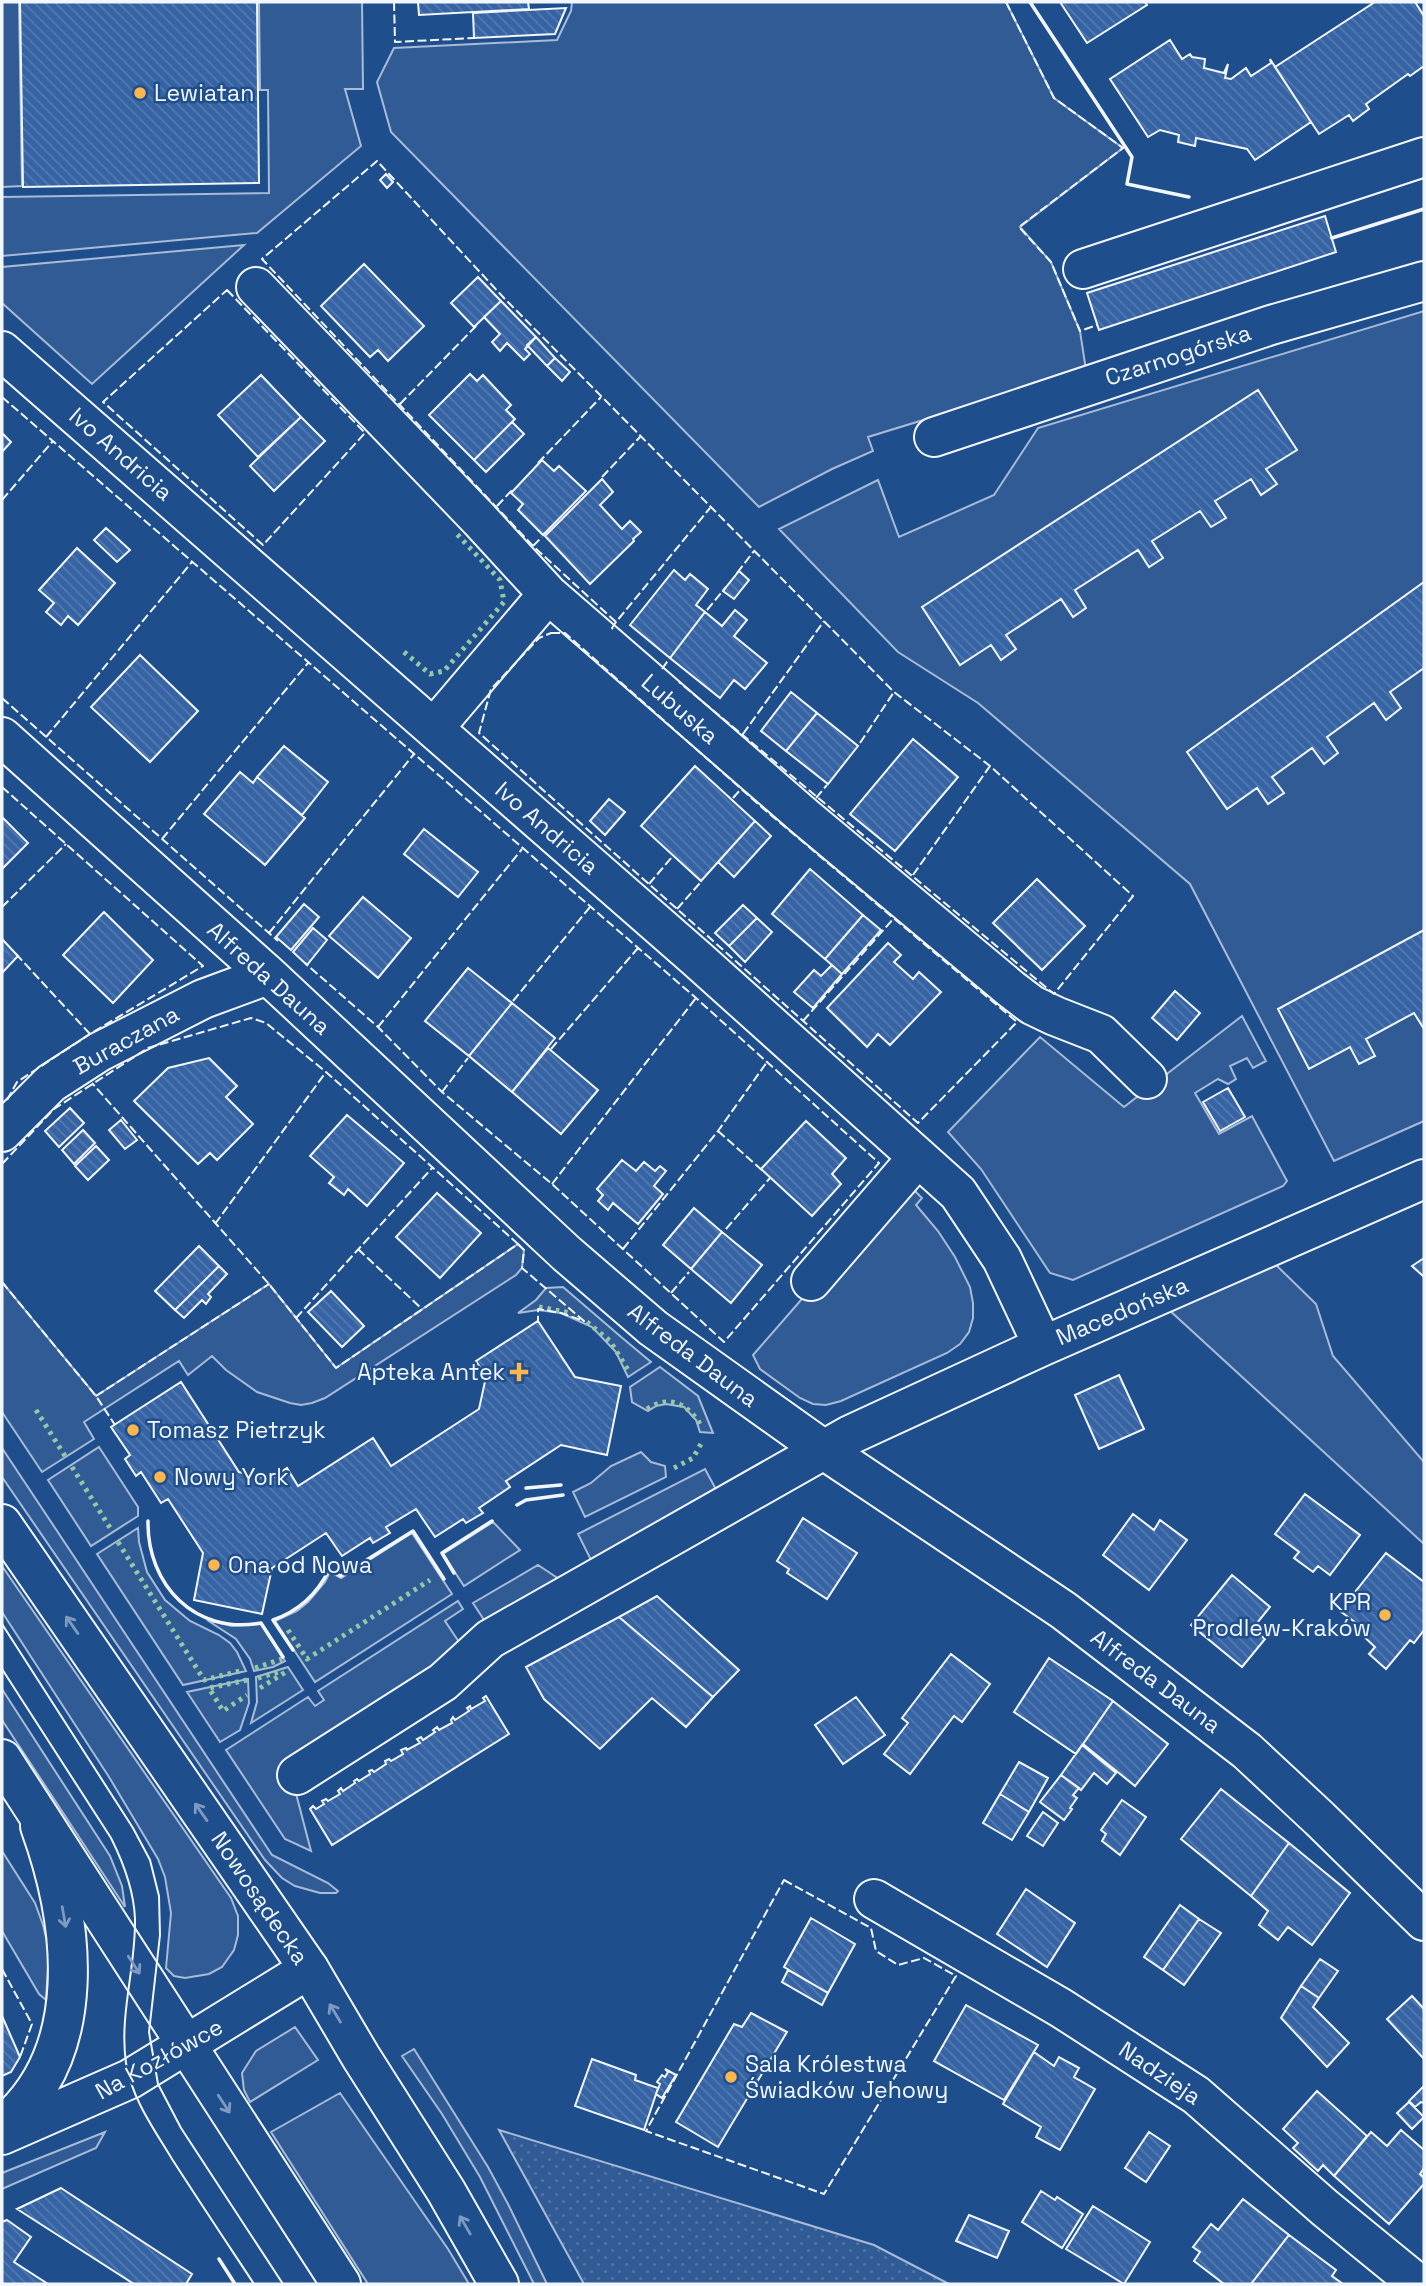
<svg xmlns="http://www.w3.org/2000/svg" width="1426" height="2286" font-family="'Space Grotesk',sans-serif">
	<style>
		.built { fill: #305b95; stroke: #a8bbd7; stroke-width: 2 }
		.garden { fill: url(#garden-dots); stroke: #a8bbd7; stroke-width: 2 }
		.building { fill: url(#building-back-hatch); stroke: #f2f6ff; stroke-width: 2 }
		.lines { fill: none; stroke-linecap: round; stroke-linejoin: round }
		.minor-casing { stroke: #f2f6ff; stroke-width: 42 }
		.major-casing { stroke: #f2f6ff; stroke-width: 42 }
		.minor { stroke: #1f4e8c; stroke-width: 38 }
		.major { stroke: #1f4e8c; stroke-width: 38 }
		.tram { stroke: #f2f6ff; stroke-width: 2 }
		.hedge { stroke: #97c8a6; stroke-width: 5; stroke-dasharray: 3.5 5; stroke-linecap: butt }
		.fence { stroke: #f2f6ff; stroke-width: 2; stroke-dasharray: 9 3.5; stroke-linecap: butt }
		.wall { stroke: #f2f6ff; stroke-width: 3.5 }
		.oneway { stroke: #7e9ac0 }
		.poi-dot { fill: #ffb74d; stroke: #1f4e8c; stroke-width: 2.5 }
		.labels { text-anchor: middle; stroke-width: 5; stroke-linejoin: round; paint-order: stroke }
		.poi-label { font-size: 23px; fill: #f2f6ff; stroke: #1f4e8c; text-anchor: start }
		.street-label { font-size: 23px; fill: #f2f6ff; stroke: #1f4e8c }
	</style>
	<defs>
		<pattern id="garden-dots" width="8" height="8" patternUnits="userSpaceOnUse" patternTransform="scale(1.75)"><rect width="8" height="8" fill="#305b95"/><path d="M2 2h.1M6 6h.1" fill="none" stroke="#4e73a5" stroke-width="1.8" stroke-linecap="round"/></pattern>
		<pattern id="building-back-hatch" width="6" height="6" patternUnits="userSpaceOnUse" patternTransform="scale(1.75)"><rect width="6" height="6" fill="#3563a3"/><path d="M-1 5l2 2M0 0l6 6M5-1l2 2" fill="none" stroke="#537ab1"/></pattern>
	</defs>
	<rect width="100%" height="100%" fill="#1f4e8c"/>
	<path class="built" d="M2,2H19L22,186L2,187Z
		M259,2H362L363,89H345L361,146L257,233L2,256V197L269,193L268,90H260Z
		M572,2H1006L1054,98L1123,148L1020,227L1051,262L1080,331L1086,370L868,437L873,451L832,469L759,507L391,132L377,82L394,48L557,40L571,11Z
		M244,245L92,384L2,303V267Z
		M1424,311V1121L1334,1161L1190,884L978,703L898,652L779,529L878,480L899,537L994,495L1038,428Z
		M1242,1016L1266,1061L1253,1068L1247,1058L1230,1066L1236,1079L1228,1084L1218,1079L1195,1093L1219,1134L1252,1116L1287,1181L1283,1186L1073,1280L1050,1273L981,1169L948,1132L1040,1037L1124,1107Z
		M909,1185L922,1198L916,1205L938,1231L955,1257L970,1287L973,1303V1318L969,1332L960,1344L947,1353L841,1401L826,1405L813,1404L800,1398L760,1369L753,1355L808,1292Z
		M518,1244L524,1250L522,1268L516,1275L325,1398L312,1403L301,1405L290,1403L257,1392L226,1370L212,1356L188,1375L179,1361L84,1422L94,1439L42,1472L2,1412V1282L96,1396L269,1284L336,1368Z
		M1275,1264L1316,1304L1333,1356L1424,1462V1544L1167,1308Z
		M563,1287L620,1336L651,1362L628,1377L616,1352L592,1327L561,1313L538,1310L518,1313L536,1300L546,1288Z
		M660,1367L698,1396L713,1433L700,1432L696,1420L684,1407L666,1404L656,1406L648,1411L632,1402L630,1387Z
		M99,1447L138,1507V1516L91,1546L48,1480Z
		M2,1448L272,1855L328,1883L338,1891L336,1893H320L295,1886L282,1878L265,1860L2,1477Z
		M641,1452L651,1462L665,1466L666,1477L585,1517L573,1492L591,1483L611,1466Z
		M705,1469L719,1495L591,1560L578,1534Z
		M493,1522L520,1550L464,1586L443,1554Z
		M138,1528L139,1542L147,1572L165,1600L190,1621L219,1635L230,1643L237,1652L246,1671L183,1685L97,1554Z
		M412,1533L452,1594L315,1682L275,1621L297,1611L308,1602L325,1582L330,1572L341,1578Z
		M538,1565L559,1579L486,1623L473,1603Z
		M2,1566L231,1898L238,1916V1935L234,1950L222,1967L209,1974L185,1978L174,1976L166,1968L171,1913L165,1877L158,1859L109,1777L2,1612Z
		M458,1601L463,1609L445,1621L459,1642L432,1668L293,1782L311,1851L285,1839L226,1750L308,1697L315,1706L324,1700L318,1691Z
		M207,1620L232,1626L261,1624L285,1661L273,1667L254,1671L250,1659L236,1639Z
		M288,1667L303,1690L251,1723L257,1702L256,1677Z
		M248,1679L249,1703L240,1730L220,1742L187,1692Z
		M2,1689L110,1856L122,1886L125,1907L2,1720Z
		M2,1851L35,1903L43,1925L49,1949L46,2000L39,1994L2,1931Z
		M295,2027L318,2060L250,2102L244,2090L242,2073L256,2051Z
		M414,2049L488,2167L508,2204L547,2284H534L480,2177L442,2114L402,2056Z
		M340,2093L448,2249L469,2284H368L271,2132Z
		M105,2132L96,2148L2,2189V2173Z"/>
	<path class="garden" d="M499,2130L874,2245L949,2284H584Z"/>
	<path class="building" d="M20,2H257L259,183L23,187Z
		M418,2H528L529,9L419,15Z
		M1060,2H1145L1147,5L1087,43Z
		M1375,2H1415L1424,16V66L1410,76L1408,74L1366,104L1369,109L1353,121L1349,115L1319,134L1275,67Z
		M566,8L555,34L474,38L473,13Z
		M1170,40L1182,59L1190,54L1192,57L1205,59L1204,68L1224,73L1228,64L1225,78L1231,79L1246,68L1251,76L1271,63L1270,59L1311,122L1255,160L1247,149L1196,138L1195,146L1178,142L1179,135L1160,130L1148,137L1110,79Z
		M386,174L393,182L387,188L380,180Z
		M1325,216L1336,252L1099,330L1087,293Z
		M364,264L424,326L388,361L378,350L370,357L321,306Z
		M478,277L501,301L474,327L451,303Z
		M501,301L536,337L525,349L530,354L524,360L507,343L500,351L492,342L500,334L484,317Z
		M536,337L555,358L547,366L527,345Z
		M555,358L570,372L562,381L547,366Z
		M470,374L477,381L483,375L511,405L506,410L515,419L474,460L429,415Z
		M261,375L301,417L258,457L218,415Z
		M1258,390L1297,450L1266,469L1277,484L1261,495L1251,479L1215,501L1226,518L1211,527L1200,511L1152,541L1163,558L1149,567L1138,550L1075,590L1086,608L1073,617L1061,599L1006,635L1016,649L1001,660L991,645L960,665L922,607Z
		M301,417L325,441L274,491L250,466Z
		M512,422L524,434L486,472L474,460Z
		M2,433L11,442L2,452Z
		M542,460L554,471L559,466L586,491L543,535L518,510L523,504L511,493Z
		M602,479L613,492L600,505L622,529L630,521L641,532L633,539L634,541L590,584L545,536Z
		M106,528L130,550L117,562L94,540Z
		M77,548L115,583L78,625L68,616L61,625L46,612L54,603L39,590Z
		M674,570L685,580L690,574L708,589L696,605L705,612L670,658L630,625Z
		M739,571L749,580L734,599L723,591Z
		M1424,582V668L1390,692L1401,708L1386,720L1374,703L1327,737L1338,753L1324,764L1312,748L1272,777L1284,793L1268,804L1257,788L1227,809L1187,752Z
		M735,610L747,620L734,636L767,663L745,689L734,680L720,698L670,658L705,612L722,626Z
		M140,655L198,711L150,762L91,707Z
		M791,692L817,713L786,751L761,731Z
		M817,713L858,746L828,784L786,751Z
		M913,739L958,777L895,851L850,814Z
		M284,746L328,782L302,815L257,777Z
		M695,766L755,821L701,881L641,826Z
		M240,772L253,783L257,777L305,818L265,865L204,814Z
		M609,799L625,812L605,835L590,821Z
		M2,817L28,843L2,869Z
		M755,821L771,836L734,877L718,862Z
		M424,829L478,872L458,897L404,854Z
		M810,869L863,915L825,959L772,914Z
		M1037,879L1085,926L1042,970L993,923Z
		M363,897L411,938L378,978L329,936Z
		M304,904L319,917L291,950L276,937Z
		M743,905L757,918L729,946L715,933Z
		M104,912L153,960L113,1003L63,955Z
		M863,915L881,930L842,974L825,959Z
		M757,918L772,932L745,962L729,946Z
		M313,928L327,940L307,965L293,952Z
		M1424,930V1029L1414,1013L1366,1039L1375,1056L1359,1064L1350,1047L1309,1069L1278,1009Z
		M2,939L18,956L2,973Z
		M888,943L901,955L894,962L913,979L919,972L941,992L890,1045L878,1034L867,1047L827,1008Z
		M832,965L842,974L813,1008L794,992L814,970L821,976Z
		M468,968L512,1003L469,1056L425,1021Z
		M1175,991L1200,1013L1177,1040L1152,1018Z
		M512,1003L555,1038L512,1092L469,1056Z
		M548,1048L598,1090L561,1134L512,1092Z
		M209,1058L237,1086L226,1097L253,1124L217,1160L210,1153L198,1164L134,1101L168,1068Z
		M1228,1088L1245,1117L1220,1131L1203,1102Z
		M70,1108L84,1123L59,1147L45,1131Z
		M347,1115L404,1163L367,1206L348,1189L344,1195L329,1183L334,1177L310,1156Z
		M121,1120L137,1140L125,1149L109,1130Z
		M806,1121L846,1158L832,1174L841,1184L812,1216L761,1169Z
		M83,1130L95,1143L74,1164L62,1150Z
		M96,1146L109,1160L88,1180L75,1166Z
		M622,1160L636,1171L644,1162L655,1171L660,1166L666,1171L654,1186L663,1194L638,1224L613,1203L608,1210L598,1201L603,1195L597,1189Z
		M437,1193L481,1233L440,1278L396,1237Z
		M694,1208L722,1232L691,1269L663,1245Z
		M722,1232L762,1265L731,1303L691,1269Z
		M199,1246L219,1266L175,1310L155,1291Z
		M1424,1258V1277L1412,1266Z
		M219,1266L227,1274L208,1294L211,1297L206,1304L202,1300L184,1318L175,1310Z
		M331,1291L364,1326L342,1347L308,1312Z
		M538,1321L575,1377L621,1386L607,1455L561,1445L506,1481L510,1487L479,1508L483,1513L466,1523L463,1519L435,1537L416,1509L386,1527L390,1533L373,1543L370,1538L342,1556L326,1533L272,1568L262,1614L194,1600L203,1553L168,1499L161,1503L141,1472L136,1476L125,1459L130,1455L111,1427L181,1382L239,1472L271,1479L287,1468L298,1486L373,1438L391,1466L479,1409L486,1377L476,1361Z
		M1119,1375L1144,1429L1099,1449L1075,1395Z
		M1305,1494L1360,1535L1330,1575L1318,1566L1313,1572L1294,1558L1299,1552L1275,1534Z
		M1133,1514L1154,1530L1160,1520L1187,1540L1149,1590L1103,1555Z
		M803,1518L857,1553L827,1599L787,1573L789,1569L777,1561Z
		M1386,1553L1424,1582V1630L1414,1643L1410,1640L1386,1669L1369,1654L1375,1647L1359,1632L1363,1628L1340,1611Z
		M1232,1575L1270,1607L1253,1628L1265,1639L1242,1667L1191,1625Z
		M657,1596L739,1670L713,1697L619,1617Z
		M619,1617L713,1697L686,1727L652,1698L600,1749L544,1699L526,1667Z
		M951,1654L990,1684L962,1722L954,1716L910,1774L884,1754L908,1723L902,1718Z
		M1049,1658L1113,1701L1076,1754L1014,1712Z
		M486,1696L509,1734L332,1845L310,1809L313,1806L316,1809L324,1804L322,1801L326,1799L328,1801L340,1794L338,1791L341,1788L343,1791L355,1783L354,1781L357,1779L359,1781L370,1774L369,1771L372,1770L374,1772L386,1764L385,1761L389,1759L391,1761L403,1754L401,1750L406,1748L407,1750L420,1743L417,1739L421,1737L423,1740L435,1732L433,1730L437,1727L439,1730L452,1723L451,1720L453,1717L455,1720L469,1711L467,1708L470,1706L471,1709L485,1701L483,1698Z
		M856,1697L885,1735L843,1764L815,1725Z
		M1113,1701L1168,1744L1135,1786L1083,1744Z
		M1082,1745L1116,1773L1107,1784L1094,1773L1081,1790L1061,1775Z
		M1019,1762L1048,1778L1029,1812L1000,1794Z
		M1061,1775L1079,1788L1073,1795L1077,1798L1070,1808L1072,1809L1064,1820L1040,1802Z
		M1221,1789L1289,1843L1251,1896L1181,1839Z
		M1000,1794L1029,1812L1012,1840L983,1823Z
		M1122,1800L1146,1817L1120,1855L1102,1841L1106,1834L1101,1830Z
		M1043,1812L1058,1823L1043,1846L1027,1836Z
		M1289,1843L1350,1893L1312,1945L1288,1927L1278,1940L1259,1925L1268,1911L1251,1896Z
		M1026,1889L1075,1923L1047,1967L997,1934Z
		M1180,1905L1199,1919L1163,1970L1144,1957Z
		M811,1918L855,1944L828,1993L784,1967Z
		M1199,1919L1221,1933L1184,1985L1163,1970Z
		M1320,1959L1338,1971L1319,1998L1301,1986Z
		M788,1970L828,1993L822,2005L782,1982Z
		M1301,1986L1319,1998L1313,2007L1349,2043L1327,2067L1281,2018Z
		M1412,1996L1424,2009V2059L1387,2019Z
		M966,2005L1038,2045L1004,2100L934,2061Z
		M751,2013L787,2032L718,2147L676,2122L734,2024L742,2027Z
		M2,2016L20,2057L11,2072L2,2076Z
		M1034,2052L1054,2066L1059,2057L1079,2068L1074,2077L1095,2089L1060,2150L1036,2137L1041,2127L1003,2104Z
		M592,2059L636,2075L635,2080L658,2088L644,2130L575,2106Z
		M665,2069L676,2075L662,2098L656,2094L660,2084L657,2082L662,2075L665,2077L668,2072Z
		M1424,2086V2103L1421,2102L1415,2107L1409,2101Z
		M1317,2091L1367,2136L1334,2176L1323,2165L1318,2171L1293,2148L1298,2143L1283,2129Z
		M1409,2102L1424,2117L1412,2129L1397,2113Z
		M1401,2130L1424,2150V2168L1420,2174L1424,2178V2184L1389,2224L1334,2176L1371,2132L1387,2146Z
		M1149,2132L1170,2146L1146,2182L1125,2168Z
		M61,2188L192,2274L186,2284H134L17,2209Z
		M1041,2191L1055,2200L1057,2197L1083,2214L1062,2248L1022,2222Z
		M1243,2199L1289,2235L1251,2284H1224L1194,2261L1200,2252L1193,2247L1211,2224L1218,2230Z
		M1093,2206L1150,2242L1124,2284L1066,2249Z
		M969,2215L1009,2231L997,2258L956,2241Z
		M7,2220L31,2237L14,2262L48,2284H2V2222Z
		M1289,2235L1336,2270L1332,2276L1343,2284H1251Z"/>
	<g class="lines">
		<g class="minor-casing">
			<path id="minor" d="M1083,269L1424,157
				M256,287L480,520L548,594L805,817L1011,989L1032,1005L1055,1016L1101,1034L1147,1079
				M2,351L696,958L958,1193L1002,1259L1043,1346
				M934,437L1271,325L1424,281
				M434,728L548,594
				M2,737L268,975L567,1254L653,1328L824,1450L1063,1610L1247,1751L1320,1819L1424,1921
				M2,1132L51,1083L99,1052L203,999L268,975
				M811,1281L918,1157
				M297,1775L443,1682L490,1639L850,1435L1043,1346L1424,1179
				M874,1899L1061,2008L1196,2095L1325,2208L1418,2284
				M2,2126C91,2054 75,1923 40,1826
				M2,2135L130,2079L309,1969"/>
		</g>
		<g class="major-casing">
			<path id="major" d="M2,1524L309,1969L361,2057L446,2191L499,2284
				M2,1759L341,2284"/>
		</g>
		<use href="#minor" class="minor"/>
		<use href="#major" class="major"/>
		<path class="tram" d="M2,1624L133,1828L150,1860L159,1896L160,1935L149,2032L158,2084L181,2128L283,2284
			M2,1669L111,1838C123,1862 134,1891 135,1919C136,1967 119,2015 126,2063C132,2099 154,2129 172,2159C199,2201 227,2243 254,2284"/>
		<path class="hedge" d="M404,652L430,674L444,671L504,602L500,580L455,532
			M539,1307L571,1313
			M587,1322L610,1341L628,1370
			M647,1409C669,1394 689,1404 701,1426
			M36,1410L65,1456
			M72,1467L112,1531
			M674,1468L693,1458L702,1442
			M118,1542L204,1680L244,1670
			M288,1630L307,1659L430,1580
			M255,1668L282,1659
			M258,1678L282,1671
			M247,1680L209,1688L223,1711L247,1695
			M260,1688L289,1670"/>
		<path class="fence" d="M394,2L395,42L474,38
			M1006,2L1054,98L1123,148L1019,227L1051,262L1080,331L1097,325
			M227,290L365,433L263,545L103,402Z
			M2,397L696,998L879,1163L724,1342L552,1184L442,1092L378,1027L305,963
			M400,404L478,324
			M538,463L601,397
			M602,477L640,437
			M2,500L53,441
			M497,506L514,488
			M533,546L542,537
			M737,573L754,551
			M707,610L726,587
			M616,622L533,546L262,259L377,161L504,298L894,692L990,766L1133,896L1054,994L679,682
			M613,629L612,628L616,622L710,508
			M551,633H565L765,810L1017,1022L918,1123L479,733L491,689L539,638Z
			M662,669L669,659
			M2,698L278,941
			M743,734L824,621
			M46,737L192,562
			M860,743L894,692
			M2,787L203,966L90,1034L17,1082L6,1102
			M733,798L741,789
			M816,798L827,785
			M162,839L308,663
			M913,875L990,766
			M649,884L672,857
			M2,907L66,844
			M677,909L700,883
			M269,933L414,754
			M16,954L90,1034
			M513,1001L590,907
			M803,1021L894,918
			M378,1027L522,849
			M551,1049L638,948
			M442,1092L468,1058
			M718,1131L764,1172
			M2,1164L54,1109L148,1048L251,1018L266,1023L326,1072L518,1244L336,1368L269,1284L92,1083
			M552,1184L696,998
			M215,1224L326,1072
			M726,1229L770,1178
			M518,1244L524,1250L522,1268L584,1321L561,1313L538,1309V1321
			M358,1249L421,1308
			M623,1249L718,1131L767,1062
			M2,1282L96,1396L115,1425
			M671,1293L689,1272
			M296,1318L433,1167
			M96,1396L269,1284
			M784,1880L871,1928L876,1951L898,1965L924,1958L956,1976L824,2194L646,2131Z
			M2,1969L32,2024L20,2057"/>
		<path class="wall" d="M1030,2L1132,157L1127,184L1189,197
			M1332,238L1424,209
			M526,1488L561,1485
			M517,1505L526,1500L563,1495
			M148,1521C147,1585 195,1635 261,1623L283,1657
			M454,1573L442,1553L492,1521
			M293,1650L273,1620C299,1611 317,1594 329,1570L341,1576L413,1531L444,1579
			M219,2259L235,2284"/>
	</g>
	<defs><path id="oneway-shaft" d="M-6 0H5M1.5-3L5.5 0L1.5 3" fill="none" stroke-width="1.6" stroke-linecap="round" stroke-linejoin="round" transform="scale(1.75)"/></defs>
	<g class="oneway">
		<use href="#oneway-shaft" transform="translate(72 1625) rotate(-125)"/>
		<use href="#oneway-shaft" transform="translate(201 1812) rotate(-125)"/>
		<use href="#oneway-shaft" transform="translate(64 1917) rotate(80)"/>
		<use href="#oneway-shaft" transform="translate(134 1965) rotate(57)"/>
		<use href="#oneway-shaft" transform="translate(335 2013) rotate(-121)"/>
		<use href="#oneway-shaft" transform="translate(224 2104) rotate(57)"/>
		<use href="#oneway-shaft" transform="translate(465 2225) rotate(-120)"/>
	</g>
	<g class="poi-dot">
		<circle cx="140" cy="93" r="7"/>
		<path d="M515.5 1361.5h7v7h7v7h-7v7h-7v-7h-7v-7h7z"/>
		<circle cx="133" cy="1430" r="7"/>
		<circle cx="160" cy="1477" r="7"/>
		<circle cx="214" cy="1565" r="7"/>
		<circle cx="1385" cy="1615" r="7"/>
		<circle cx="731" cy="2077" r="7"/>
	</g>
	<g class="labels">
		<g class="poi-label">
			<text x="154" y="101">Lewiatan</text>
			<text x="505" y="1380" text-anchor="end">Apteka Antek</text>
			<text x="147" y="1438">Tomasz Pietrzyk</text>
			<text x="174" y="1485">Nowy York</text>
			<text x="228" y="1573">Ona od Nowa</text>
			<text x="1371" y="1610" text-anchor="end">KPR<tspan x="1371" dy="26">Prodlew-Kraków</tspan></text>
			<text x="745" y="2072">Sala Królestwa<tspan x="745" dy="26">Świadków Jehowy</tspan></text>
		</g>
		<g class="street-label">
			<text transform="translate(1178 355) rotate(-18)" y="8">Czarnogórska</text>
			<text transform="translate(121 454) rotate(41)" y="8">Ivo Andricia</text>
			<text transform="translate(680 709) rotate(41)" y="8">Lubuska</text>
			<text transform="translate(547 828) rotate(41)" y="8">Ivo Andricia</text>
			<text transform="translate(269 978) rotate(42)" y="8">Alfreda Dauna</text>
			<text transform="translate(126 1040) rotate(-29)" y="8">Buraczana</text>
			<text transform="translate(1122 1311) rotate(-23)" y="8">Macedońska</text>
			<text transform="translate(693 1355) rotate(37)" y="8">Alfreda Dauna</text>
			<text transform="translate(1156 1681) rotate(37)" y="8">Alfreda Dauna</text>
			<text transform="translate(260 1898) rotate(56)" y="8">Nowosądecka</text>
			<text transform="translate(159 2059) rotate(-29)" y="8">Na Kozłówce</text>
			<text transform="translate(1160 2073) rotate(34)" y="8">Nadzieja</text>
		</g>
	</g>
	<rect width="1426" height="2286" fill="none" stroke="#f2f6ff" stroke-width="7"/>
</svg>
